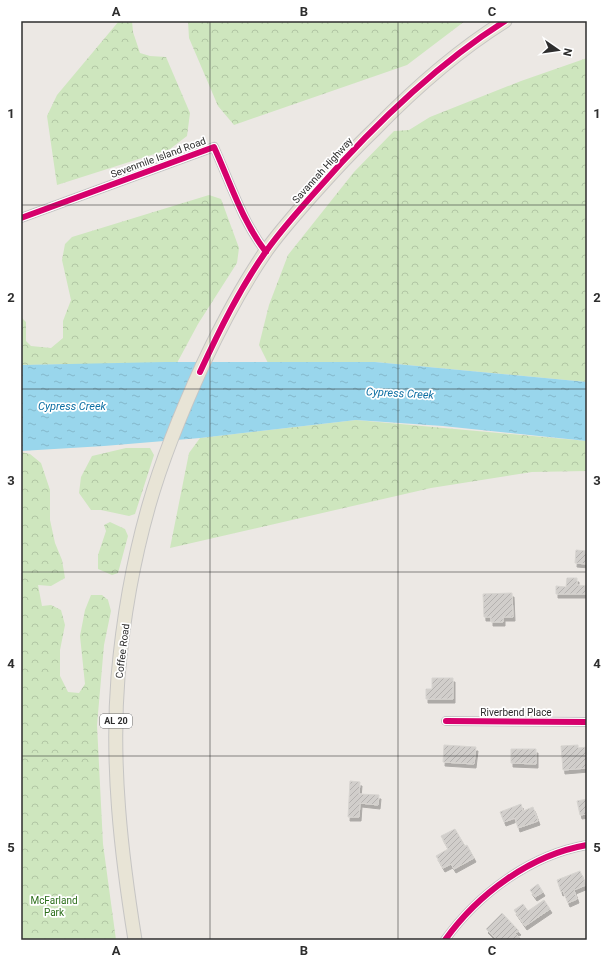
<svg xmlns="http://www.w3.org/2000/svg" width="608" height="961" font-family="Roboto,sans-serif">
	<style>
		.forest { fill: url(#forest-crowns) }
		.water { fill: url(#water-ripples) }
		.building { fill: url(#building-hatch); stroke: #d7d4d0; filter: url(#shadow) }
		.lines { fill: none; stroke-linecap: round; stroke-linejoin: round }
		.minor-casing { stroke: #c5c4c5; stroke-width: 10 }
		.primary-casing { stroke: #c6c5c4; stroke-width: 15 }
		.minor { stroke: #fcfcfb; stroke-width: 8 }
		.primary { stroke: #e8e4d6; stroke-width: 13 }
		.cycleway-casing { stroke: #fff; stroke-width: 8 }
		.cycleway { stroke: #d6006c; stroke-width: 6 }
		.grid { fill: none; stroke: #2e2e2e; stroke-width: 1; stroke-opacity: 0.55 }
		.labels { text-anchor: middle; stroke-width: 3.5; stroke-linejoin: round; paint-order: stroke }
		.shield { fill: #fff; stroke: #6d6d6d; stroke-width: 1 }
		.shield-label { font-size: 9px; font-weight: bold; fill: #2e2e2e }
		.street-label { font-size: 10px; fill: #2e2e2e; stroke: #fff }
		.park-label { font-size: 10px; fill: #2c6e1b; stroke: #fff }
		.water-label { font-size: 11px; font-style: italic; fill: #0d6fa3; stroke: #fff }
		.neatline { fill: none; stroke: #2e2e2e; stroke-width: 1.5 }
		.grid-label { font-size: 13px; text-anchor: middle; font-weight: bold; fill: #2e2e2e }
	</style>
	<defs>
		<pattern id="forest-crowns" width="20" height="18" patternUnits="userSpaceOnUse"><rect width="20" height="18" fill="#cee6be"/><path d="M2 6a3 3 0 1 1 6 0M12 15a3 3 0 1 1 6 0" fill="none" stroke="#b1c6a4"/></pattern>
		<pattern id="water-ripples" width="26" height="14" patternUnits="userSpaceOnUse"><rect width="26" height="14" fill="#99d6ec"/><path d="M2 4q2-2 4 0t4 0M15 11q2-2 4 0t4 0" fill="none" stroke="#84b8cb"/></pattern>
		<pattern id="building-hatch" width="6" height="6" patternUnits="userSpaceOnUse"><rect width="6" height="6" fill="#d1cecb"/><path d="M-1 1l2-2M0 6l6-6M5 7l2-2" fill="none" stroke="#b4b1af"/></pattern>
		<filter id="shadow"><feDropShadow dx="2" dy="4" stdDeviation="0" flood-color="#0004"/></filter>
	</defs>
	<rect width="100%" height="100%" fill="#ece8e4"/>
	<path class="forest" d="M119,21H132L133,32L140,53L150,56L166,57L190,113L187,136L170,149L57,185L47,116L57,95Z
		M188,21H465L407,65L234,125L218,106L189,38Z
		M587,58V382L375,362L268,363L259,345L269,305L288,255L354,172L394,131L409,130L430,117L521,81Z
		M209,195L221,199L239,248L237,263L198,324L177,363L21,365V317L26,322V341L31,346L51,348L63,338V321L71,300L62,260L65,244L72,237Z
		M356,420L587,441V471L532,472L431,488L170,548L189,453L200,438Z
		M126,448H150L154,455L135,514L129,516L101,510H91L79,493L81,477L92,456Z
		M21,452L30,454L41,463L50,490V520L55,543L62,560L65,578L51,586L38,585L42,606L51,605L61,610L65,625L60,650V676L68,692L79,693L85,684L80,636L85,610L91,595H102L108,600L111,611L104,645L97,725L103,844L116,940H21Z
		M110,522L125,529L128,536L118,573L112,575L98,569V555L106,531L104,525Z"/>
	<path class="water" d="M166,362H375L587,382V441L443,426L356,420L200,438L104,446L21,451V365Z"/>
	<path class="building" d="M576,550L587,551V564L575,563Z
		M567,578H577V585L587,586L586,594H556V586L566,587Z
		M512,593L513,617H503V622H491V617H484L483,594Z
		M432,678H453V699H426V689H432Z
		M444,745L476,747L474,764L443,762Z
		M578,745V748L587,747V768L563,770L561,746Z
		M511,749H536V764L511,763Z
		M350,781L360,782L359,794L379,795L378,805L360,803L359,817H348Z
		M587,799V814L580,815L577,801Z
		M521,804L523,811L533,807L538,821L518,828L515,818L504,822L500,812Z
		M455,829L465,846L467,845L474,858L454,869L451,864L443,868L436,856L448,849L441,836Z
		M580,871L586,885L574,890L577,899L568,903L563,891L561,892L557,880Z
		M538,884L543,892L535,897L530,890Z
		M544,900L550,909L525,926L514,910L523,904L528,911Z
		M502,913L519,931L515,933L522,940H497L486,929Z"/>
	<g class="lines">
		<g class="minor-casing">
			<path id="minor" d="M21,218L214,147C230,182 242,221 266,252
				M446,721L587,722
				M445,940C478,894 530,855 587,845"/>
		</g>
		<g class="primary-casing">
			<path id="primary" d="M135,940C121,853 111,765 118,677C123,619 133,561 149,505C163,456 183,408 204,362C222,324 242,286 266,251C278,234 292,218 306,202C328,177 351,152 375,129C414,89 457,51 505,21"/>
		</g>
		<use href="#minor" class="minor"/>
		<use href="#primary" class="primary"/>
		<g class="cycleway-casing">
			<path id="cycleway" d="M21,218L214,147C230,182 242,221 266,252
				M200,372C219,331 240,288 267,250C282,229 299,210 317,190C372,127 434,66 505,21
				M446,721L587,722
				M445,940C478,894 530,855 587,845"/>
		</g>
		<use href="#cycleway" class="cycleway"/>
	</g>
	<path class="grid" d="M210,21V940M398,21V940M21,205H587M21,389H587M21,572H587M21,756H587"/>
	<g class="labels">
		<rect class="shield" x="100" y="714" width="32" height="14" rx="3"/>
		<g class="shield-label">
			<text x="116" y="724">AL 20</text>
		</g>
		<g class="street-label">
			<text transform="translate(158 157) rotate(-20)" y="4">Sevenmile Island Road</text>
			<text transform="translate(322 170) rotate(-48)" y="4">Savannah Highway</text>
			<text transform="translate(122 651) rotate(-83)" y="4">Coffee Road</text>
			<text x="516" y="716">Riverbend Place</text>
		</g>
		<g class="park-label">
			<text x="54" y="904">McFarland<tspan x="54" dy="12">Park</tspan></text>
		</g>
		<g class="water-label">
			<text transform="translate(400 393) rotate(3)" y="4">Cypress Creek</text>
			<text x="72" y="410">Cypress Creek</text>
		</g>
	</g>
	<rect width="608" height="961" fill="none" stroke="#ffffff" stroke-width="44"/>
	<g transform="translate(558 50) rotate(103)" stroke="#ffffff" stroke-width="3" paint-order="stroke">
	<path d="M0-3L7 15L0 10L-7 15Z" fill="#2e2e2e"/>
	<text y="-6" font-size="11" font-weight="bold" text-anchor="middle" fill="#2e2e2e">N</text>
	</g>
	<rect x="22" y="22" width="564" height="917" class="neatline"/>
	<g class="grid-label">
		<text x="116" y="16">A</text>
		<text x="304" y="16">B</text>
		<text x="492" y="16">C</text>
		<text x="11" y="118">1</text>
		<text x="597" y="118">1</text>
		<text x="11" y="302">2</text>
		<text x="597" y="302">2</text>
		<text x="11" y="485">3</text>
		<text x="597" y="485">3</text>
		<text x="11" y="668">4</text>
		<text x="597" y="668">4</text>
		<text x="11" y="852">5</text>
		<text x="597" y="852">5</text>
		<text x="116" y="955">A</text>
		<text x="304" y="955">B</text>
		<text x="492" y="955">C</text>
	</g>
</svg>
